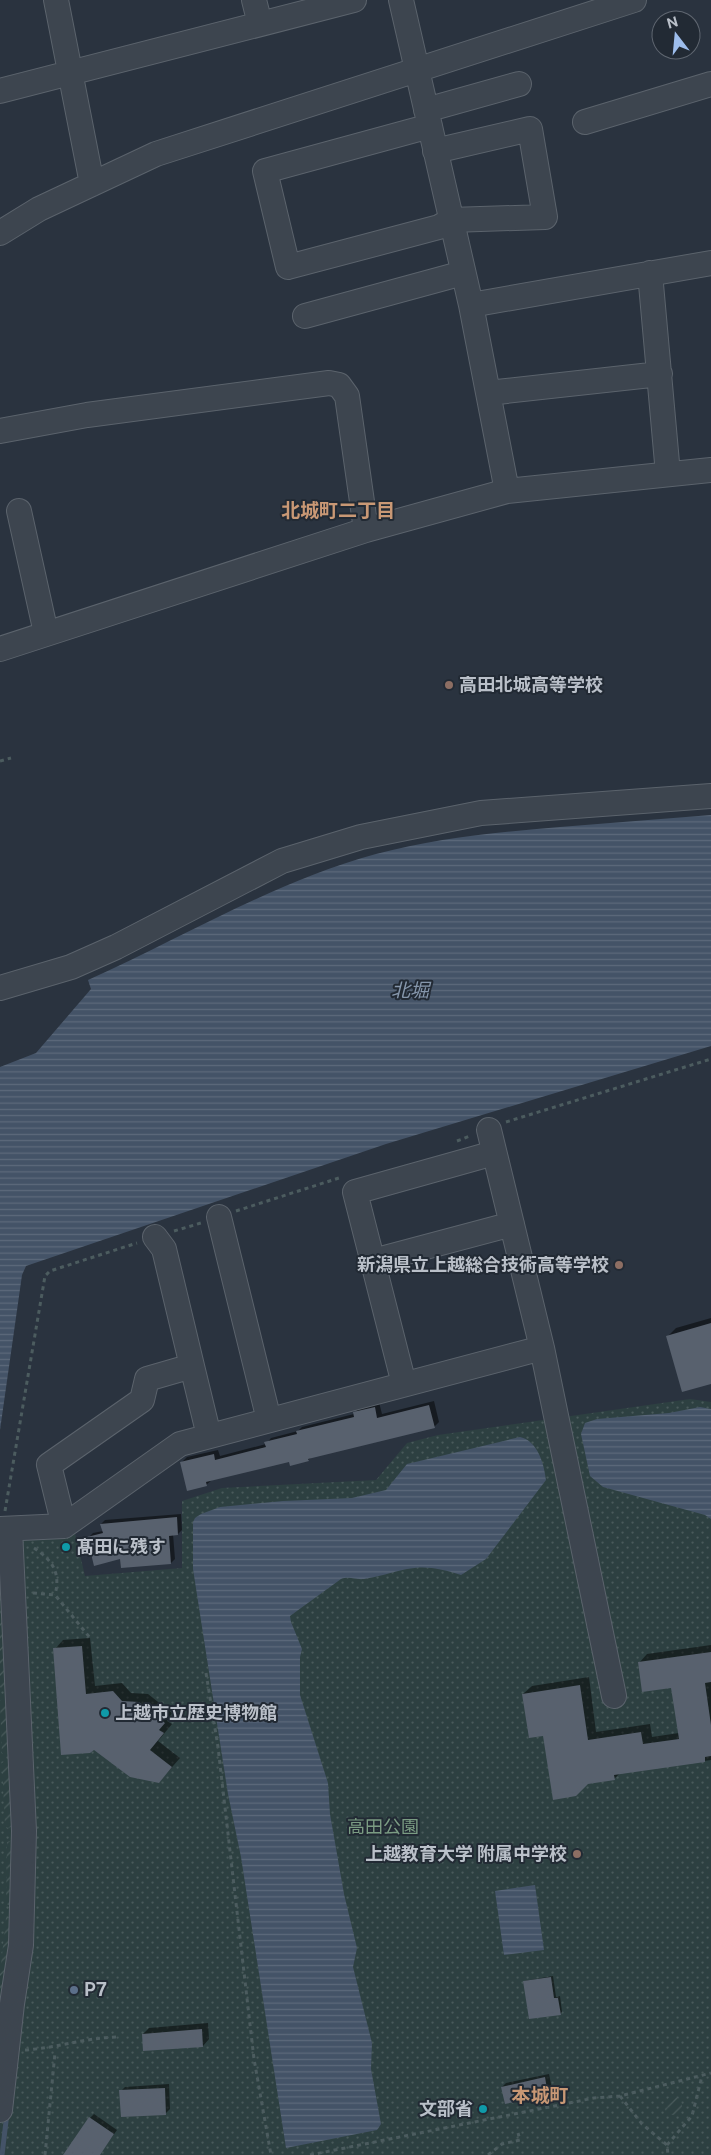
<svg xmlns="http://www.w3.org/2000/svg" width="711" height="2155" font-family="'Public Sans','Noto Sans JP',sans-serif">
	<style>
		.park { fill: url(#park-dots) }
		.garden { fill: url(#garden-furrows) }
		.water { fill: url(#water-rules) }
		.shadow { fill: #0007 }
		.lines { fill: none; stroke-linecap: round; stroke-linejoin: round }
		.stream { stroke: #445367; stroke-width: 5 }
		.building { fill: #58616e }
		.minor-casing { stroke: #5b636c; stroke-width: 26 }
		.path { stroke: #4c5c5f; stroke-width: 3; stroke-dasharray: 4 4; stroke-linecap: butt }
		.minor { stroke: #3d454f; stroke-width: 24 }
		.education-dot { fill: #8d6e63; stroke: #222a34; stroke-width: 2 }
		.culture-dot { fill: #0f9aa8; stroke: #222a34; stroke-width: 2 }
		.service-dot { fill: #5c6f8a; stroke: #222a34; stroke-width: 2 }
		.labels { text-anchor: middle; stroke-width: 4; stroke-linejoin: round; paint-order: stroke }
		.poi-label { font-size: 18px; font-weight: bold; fill: #bac0c9; stroke: #222a34; text-anchor: start }
		.park-label { font-size: 18px; fill: #7b9c83; stroke: #222a34 }
		.neighbourhood-label { font-size: 19px; font-weight: bold; fill: #c99875; stroke: #222a34 }
		.water-label { font-size: 19px; font-style: italic; fill: #8697ac; stroke: #222a34 }
	</style>
	<defs>
		<pattern id="park-dots" width="8" height="8" patternUnits="userSpaceOnUse" patternTransform="scale(1.25)"><rect width="8" height="8" fill="#2d4041"/><path d="M2 2h.1M6 6h.1" fill="none" stroke="#495a5b" stroke-width="1.8" stroke-linecap="round"/></pattern>
		<pattern id="garden-furrows" width="10" height="10" patternUnits="userSpaceOnUse" patternTransform="scale(1.25)"><rect width="10" height="10" fill="#2d4041"/><path d="M-1 1l2-2M0 10L10 0M9 11l2-2" fill="none" stroke="#495a5b"/></pattern>
		<pattern id="water-rules" width="6" height="5" patternUnits="userSpaceOnUse" patternTransform="scale(1.25)"><rect width="6" height="5" fill="#445367"/><path d="M0 2.5h6" fill="none" stroke="#5d6a7b"/></pattern>
	</defs>
	<rect width="100%" height="100%" fill="#2a333f"/>
	<path class="park" d="M690,1399L711,1402V2155H0V1536C24,1541 52,1542 74,1529L85,1576L182,1568V1501L222,1488L376,1480L407,1443L438,1435Z"/>
	<path class="garden" d="M0,1546L6,1688L2,1689L0,1687Z
		M3,1699H6L11,1752L4,1755L2,1753L0,1701Z
		M5,1761H9L14,1826L8,1828L5,1826L2,1763Z
		M13,1840L11,1905H8L6,1903L7,1842Z
		M11,1917L12,1918L0,2015V1974L6,1918Z
		M664 2106a9 9 0 1 1 18 0a9 9 0 1 1-18 0Z"/>
	<path class="water" d="M711,815V1046L386,1144L26,1266L22,1275L0,1430V1067L36,1053L91,989L88,980C184,937 274,882 376,854C436,838 498,832 560,827C610,823 661,819 711,815Z
		M700,1407L711,1409V1519L705,1515L603,1487L590,1476L581,1434L585,1423L597,1419L669,1413Z
		M520,1437C538,1441 544,1464 546,1480L486,1559L461,1575C443,1569 425,1565 407,1569C392,1572 378,1577 364,1579C355,1580 350,1576 341,1579L290,1616L291,1622L302,1649L300,1657V1695L328,1783L330,1814L344,1894L357,1948L353,1967L372,2043L371,2069L381,2124L377,2130L286,2148L241,1857L228,1794L193,1569V1522L195,1518L201,1514L220,1507L283,1501L352,1498L386,1490L407,1464Z
		M535,1885L544,1950L504,1955L495,1891Z"/>
	<path class="shadow" d="M711,1318V1383L667,1337L676,1328Z
		M434,1401L439,1422L434,1427L312,1457L308,1460H290L212,1480L206,1485L182,1462L187,1457L218,1450L220,1456L266,1444L271,1438L298,1431L302,1427L354,1414L359,1408L379,1402L382,1414Z
		M181,1514L182,1530L178,1534H173L175,1559L171,1563L121,1557L89,1537L93,1533L103,1531L101,1524L105,1520Z
		M90,1638L95,1686L122,1683L131,1693L148,1694L172,1713L167,1721L172,1724L158,1741L180,1758L159,1782L130,1776L55,1649L63,1640Z
		M711,1645V1760L620,1773L614,1779L544,1735L523,1694L532,1686L589,1677L596,1732L650,1724L652,1737L679,1733L672,1686L639,1663L647,1654Z
		M553,1976L556,1997L560,1996L562,2012L560,2014L524,1981Z
		M208,2023L209,2039L203,2046L143,2034L149,2028Z
		M549,2074L552,2089L548,2093L502,2087L506,2083Z
		M169,2084L170,2109L166,2113L121,2091L125,2087Z
		M94,2114L117,2130L99,2155H73L90,2118Z"/>
	<g class="lines">
		<path class="stream" d="M2,2155L7,2113"/>
	</g>
	<path class="building" d="M711,1323V1384L682,1392L666,1336Z
		M429,1405L435,1428L308,1459L309,1461L290,1466L289,1462L206,1482L207,1486L187,1491L180,1462L214,1454L215,1460L266,1447L264,1442L297,1434L296,1431L354,1417L353,1412L375,1407L377,1418Z
		M177,1517L178,1535L169,1536L171,1564L121,1568L120,1559L94,1566L87,1537L103,1533L100,1524Z
		M82,1646L86,1694L113,1691L122,1701L139,1702L165,1723L159,1730L164,1733L150,1750L172,1767L159,1783L130,1777L94,1750L90,1753L61,1755L53,1648Z
		M711,1652V1682L705,1683L711,1725V1756L705,1757V1762L614,1775L615,1780L588,1784L576,1796L553,1800L543,1736L529,1738L522,1694L580,1685L588,1740L641,1732L643,1744L679,1739L671,1688L642,1692L638,1662Z
		M551,1977L554,1998H558L561,2015L529,2019L523,1981Z
		M202,2029L203,2047L143,2051L142,2034Z
		M545,2077L548,2095L505,2104L501,2087Z
		M165,2088L166,2115L121,2117L119,2090Z
		M89,2117L114,2134L100,2155H63Z"/>
	<g class="lines">
		<g class="minor-casing">
			<path id="minor" d="M56,0L92,184
				M254,0L260,24
				M401,0L471,305L507,491
				M0,91L354,0
				M426,110L519,84
				M585,122L711,84
				M430,126L265,171L288,267L439,227L451,220L545,217L530,129L435,151
				M0,233L39,209L156,154L634,0
				M650,273L668,474
				M471,305L711,263
				M305,316L463,273
				M488,393L660,374
				M0,431L87,415L329,383L339,385L347,396L366,530
				M19,511L46,633
				M0,649L366,530L507,491L711,470
				M0,988L71,967L116,947L282,861L361,837L481,813L711,796
				M489,1130L542,1348L614,1696
				M219,1217L269,1420
				M155,1237L164,1249L192,1366
				M373,1261L512,1224
				M404,1384L355,1192L494,1153
				M64,1526L49,1465L142,1400L147,1379L192,1366L209,1436
				M0,1529L64,1526L180,1444L542,1348
				M0,2110L12,2004L21,1945L24,1831L10,1529"/>
		</g>
		<path class="path" d="M0,761L11,758
			M506,1122L711,1059
			M457,1141L470,1136
			M236,1211L339,1178
			M174,1231L201,1223
			M5,1511L45,1276L50,1271L137,1243
			M34,1548C52,1560 61,1572 55,1595
			M33,1593L55,1595L91,1639
			M206,1673L218,1747L254,2059L271,2155
			M25,2050C57,2048 84,2038 116,2037
			M620,2096L642,2124L667,2145L668,2155
			M667,2145L692,2116L702,2076
			M45,2155L55,2053
			M310,2155L594,2098L620,2096L711,2073
			M488,2155L502,2144L520,2140L518,2133"/>
		<use href="#minor" class="minor"/>
	</g>
	<g class="education-dot">
		<circle cx="449" cy="685" r="5"/>
		<circle cx="619" cy="1265" r="5"/>
		<circle cx="577" cy="1854" r="5"/>
	</g>
	<g class="culture-dot">
		<circle cx="66" cy="1547" r="5"/>
		<circle cx="105" cy="1713" r="5"/>
		<circle cx="483" cy="2109" r="5"/>
	</g>
	<circle class="service-dot" cx="74" cy="1990" r="5"/>
	<g class="labels">
		<g class="poi-label">
			<text x="459" y="691">高田北城高等学校</text>
			<text x="609" y="1271" text-anchor="end">新潟県立上越総合技術高等学校</text>
			<text x="76" y="1553">髙田に残す</text>
			<text x="115" y="1719">上越市立歴史博物館</text>
			<text x="567" y="1860" text-anchor="end">上越教育大学 附属中学校</text>
			<text x="84" y="1996">P7</text>
			<text x="473" y="2115" text-anchor="end">文部省</text>
		</g>
		<g class="park-label">
			<text x="383" y="1833">高田公園</text>
		</g>
		<g class="neighbourhood-label">
			<text x="338" y="517">北城町二丁目</text>
			<text x="540" y="2102">本城町</text>
		</g>
		<g class="water-label">
			<text x="410" y="997">北堀</text>
		</g>
	</g>
	<g transform="translate(676 35) rotate(344)"><circle r="24" fill="#222a34" stroke="#5f6670"/>
	<path d="M0-4L9 19L0 12L-9 19Z" fill="#9dbdec"/>
	<text y="-8" font-size="14" font-weight="bold" text-anchor="middle" fill="#bac0c9">N</text>
	</g>
</svg>
